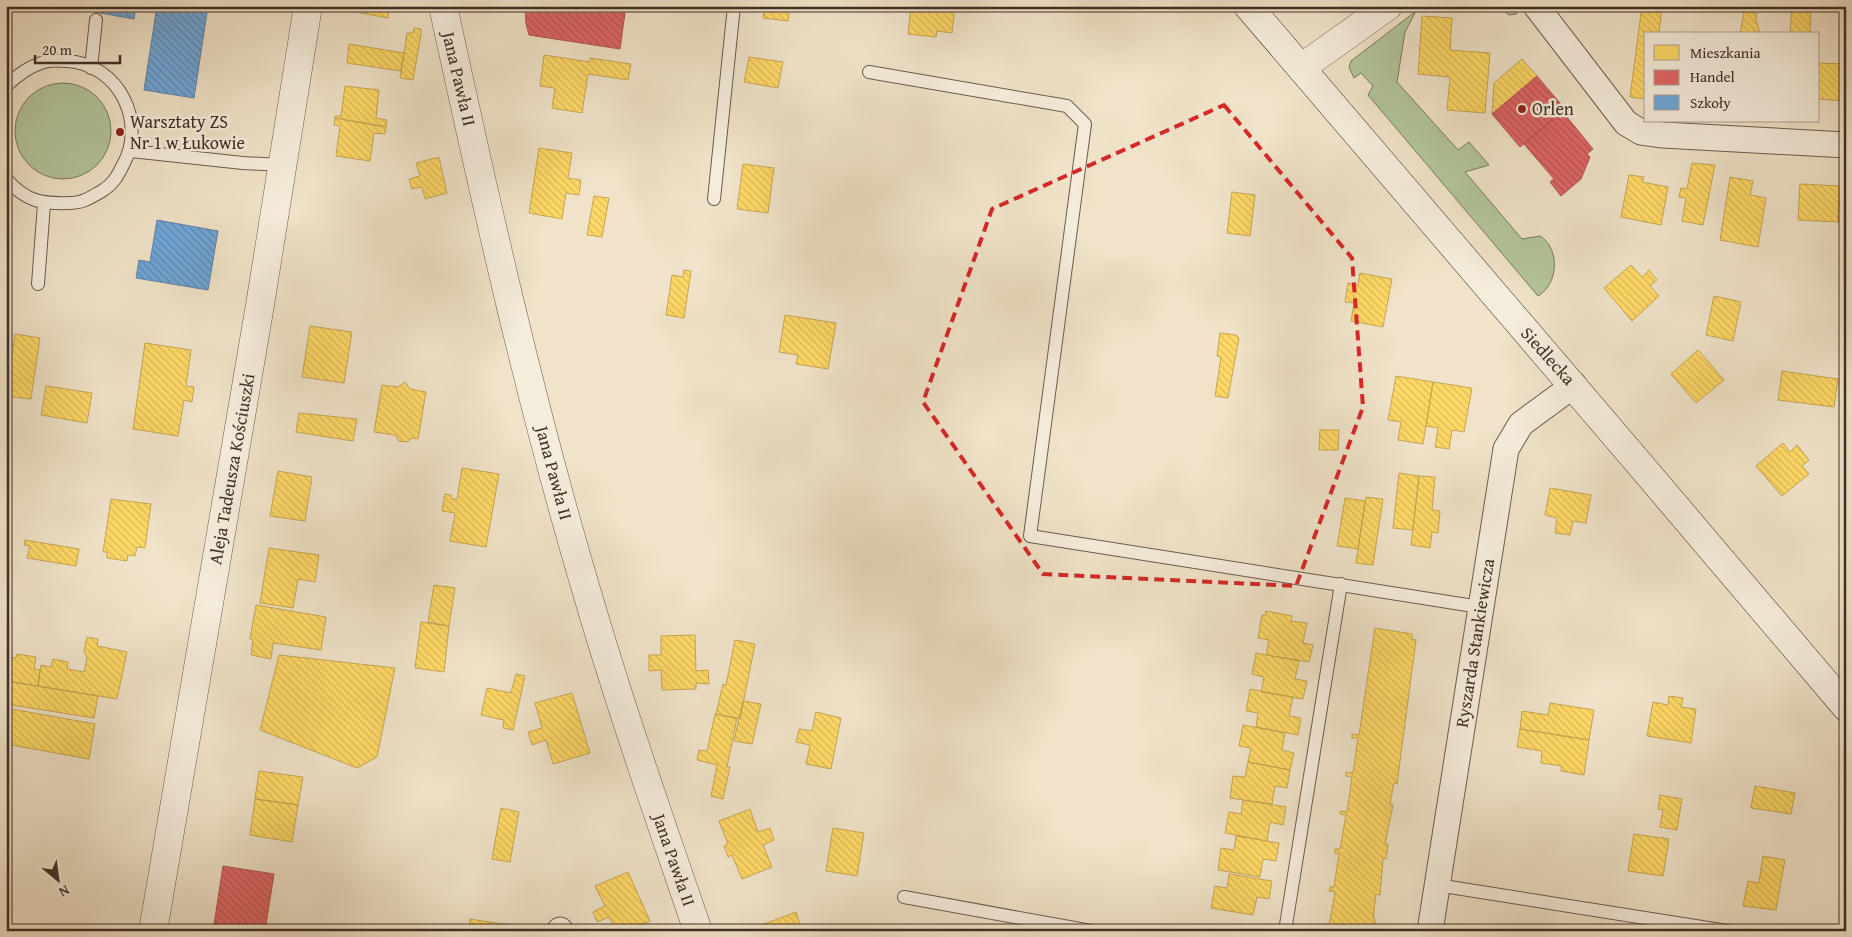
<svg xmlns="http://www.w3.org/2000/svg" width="1852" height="937" font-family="'Gentium Book Plus',serif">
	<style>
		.grass { fill: #b3c59b; stroke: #7a7a61 }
		.homes { fill: url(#homes-back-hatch); stroke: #c6a653 }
		.shops { fill: url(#shops-back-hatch); stroke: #b05553 }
		.schools { fill: url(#schools-back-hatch); stroke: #6183a6 }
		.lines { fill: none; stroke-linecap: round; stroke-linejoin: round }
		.service-casing { stroke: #6c5b50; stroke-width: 14 }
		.minor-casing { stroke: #6c5b50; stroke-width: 27 }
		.tertiary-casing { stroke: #6c5b50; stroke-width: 29 }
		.secondary-casing { stroke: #402e27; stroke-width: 29 }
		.service { stroke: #f5eddc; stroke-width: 12 }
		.minor { stroke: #f5eddc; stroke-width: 25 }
		.tertiary { stroke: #f5eddc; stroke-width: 28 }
		.secondary { stroke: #f5eddc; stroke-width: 28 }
		.marked { fill: none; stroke: #d62828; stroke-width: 4; stroke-dasharray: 10 6; stroke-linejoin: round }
		.poi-dot { fill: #8f2418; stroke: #f5eddc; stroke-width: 2 }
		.labels { text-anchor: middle; stroke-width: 5; stroke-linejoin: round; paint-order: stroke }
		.street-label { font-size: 18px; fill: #402e27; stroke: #f5eddc }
		.poi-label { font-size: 18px; fill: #402e27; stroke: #f5eddc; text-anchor: start }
	</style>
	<defs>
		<pattern id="homes-back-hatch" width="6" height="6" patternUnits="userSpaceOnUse" patternTransform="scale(1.25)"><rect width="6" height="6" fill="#ffd966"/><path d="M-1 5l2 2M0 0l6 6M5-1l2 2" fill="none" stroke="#dcbb58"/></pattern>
		<pattern id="shops-back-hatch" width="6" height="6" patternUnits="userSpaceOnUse" patternTransform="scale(1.25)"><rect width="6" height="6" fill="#e06666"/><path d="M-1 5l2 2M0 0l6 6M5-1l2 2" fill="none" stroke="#b75454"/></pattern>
		<pattern id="schools-back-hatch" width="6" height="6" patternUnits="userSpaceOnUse" patternTransform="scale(1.25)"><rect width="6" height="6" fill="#6fa8dc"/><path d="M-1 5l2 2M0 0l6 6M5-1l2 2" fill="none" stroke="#5d89b2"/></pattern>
	</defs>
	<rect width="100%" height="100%" fill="#f0e3c9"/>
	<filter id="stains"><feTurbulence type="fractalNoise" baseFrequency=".004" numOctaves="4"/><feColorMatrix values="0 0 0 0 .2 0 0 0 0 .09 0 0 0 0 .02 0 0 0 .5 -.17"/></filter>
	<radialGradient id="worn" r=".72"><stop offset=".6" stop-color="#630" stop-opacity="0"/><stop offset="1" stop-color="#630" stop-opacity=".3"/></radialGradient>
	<path class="grass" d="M1498,6H1512L1517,14L1509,15Z
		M1416,11L1405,32L1397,82L1458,150L1469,142L1489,165L1465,172L1522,239L1540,236C1560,248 1559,284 1538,296L1368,95L1373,86L1361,73L1354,78L1349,67L1351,61Z
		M15 131a48 48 0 1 1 96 0a48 48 0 1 1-96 0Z"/>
	<path class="homes" d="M357,6H390L388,18L356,12Z
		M748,6H790L788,21L763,18L764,11L748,9Z
		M911,6H955L952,33L937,31L936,37L908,34Z
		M1642,6H1662L1659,34H1646V99L1630,97Z
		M1745,6H1792L1791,11L1756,9V19L1760,34H1740Z
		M1792,6H1811L1810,34L1790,32Z
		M1422,16L1452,18L1450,50L1490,53L1485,113L1447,110L1450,77L1418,74Z
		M414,28L421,29V35L413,80L400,78L407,33H413Z
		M349,44L404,53L401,71L347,63Z
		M544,55L590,62V58L631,64L628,80L588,74L582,113L552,108L555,88L540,86Z
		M749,57L783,62L778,88L744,82Z
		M1522,59L1537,76L1492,114L1494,83Z
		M1818,63L1846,64L1845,101L1818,99Z
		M345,86L379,90L376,118L387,120L386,127L335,118V116H341Z
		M335,118L386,127L385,134L374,133L370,161L336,156L340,126L334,125Z
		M539,148L572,153L568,178L581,180L579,195L566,193L562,219L529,213Z
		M439,157L447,193L425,199L422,187L412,189L409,179L420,176L416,163Z
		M1692,163L1715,165L1703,225L1682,221L1686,198L1679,197L1681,188L1687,189Z
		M743,164L774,168L768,213L737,209Z
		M1629,175L1644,177L1642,182L1668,187L1661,225L1621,217Z
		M1730,177L1753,181L1750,195L1766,198L1758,247L1720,240Z
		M1800,184L1840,186L1838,222L1798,220Z
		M1840,186L1846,187V222H1838Z
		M1232,192L1255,195L1250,236L1227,233Z
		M594,196L609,198L602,237L587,235Z
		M1631,265L1642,277L1649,270L1657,280L1650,286L1659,296L1632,321L1604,288Z
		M684,270L691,271L684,318L666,315L672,275L683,277Z
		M1360,273L1392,279L1383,327L1351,321L1354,303L1345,302L1348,283L1358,285Z
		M1714,296L1741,302L1733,341L1706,335Z
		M785,315L836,323L828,369L796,364L798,355L779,352Z
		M310,326L352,332L344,383L302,377Z
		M1220,333L1236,335L1239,338L1228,398L1215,396L1221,357L1217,356Z
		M15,334L40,338L31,399L6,396Z
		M145,343L191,350L186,386L194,387L192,402L184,400L178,436L133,429Z
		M1698,350L1724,380L1696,403L1671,374Z
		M1782,371L1838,379L1834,407L1778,400Z
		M1396,376L1433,382L1423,444L1398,440L1401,422L1388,420Z
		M405,382L410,389L426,392L418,439L412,438L407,442L399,441L395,435L374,432L382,385L398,387Z
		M1433,382L1472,388L1464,432L1452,430L1449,449L1435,447L1438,428L1426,426Z
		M46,386L92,393L87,423L41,415Z
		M299,413L357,419L353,441L296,432Z
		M1320,430H1339L1338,450H1319Z
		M1783,443L1790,452L1797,445L1809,460L1802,466L1809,474L1782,496L1756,466Z
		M462,468L499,474L486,547L450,541L455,513L442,511L445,494L451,495V499H457Z
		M278,471L312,477L305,521L270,516Z
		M1399,473L1419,476L1413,530L1393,528Z
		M1419,476L1435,477L1432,510L1440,511L1438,533L1432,532L1430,548L1411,545Z
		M1550,488L1591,495L1586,523L1573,521L1570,535L1555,533L1557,518L1545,515Z
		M1366,497L1383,499L1373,565L1356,563Z
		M1345,498L1365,501L1358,549L1337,546Z
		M111,499L151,504L145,548L137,547L135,556L128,555L127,561L107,558V552H103Z
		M25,540L79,549L76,566L27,558L30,546L24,545Z
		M269,548L319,555L315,582L298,579L293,608L260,603Z
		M434,585L455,588L449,626L428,622Z
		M256,605L326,617L321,650L273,643L271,659L251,655L253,640L250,639Z
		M1266,611L1292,616L1291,621L1307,623L1303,643L1313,645L1309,662L1266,655L1269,640L1258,638L1262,615L1265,616Z
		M421,622L449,626L444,672L415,668Z
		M1375,628L1412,634V639L1416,640L1397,784L1394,783L1390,804L1393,805L1385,844H1388L1386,859L1383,858L1380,895L1376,894L1373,918L1375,919L1374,931H1328V929L1323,928V924L1329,925L1333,904L1335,892L1329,891L1330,887H1334L1339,854L1335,853V849H1340L1346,815L1340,814L1341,811L1347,812L1352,777L1346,776V772L1353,773L1358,738H1352V734L1359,735Z
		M695,635L696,671L708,670L709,684L696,683V689L662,690L661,670L649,671V655H661V636Z
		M87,637L98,639L97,646L127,652L117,699L38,686L41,665L51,667L53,659L68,662L67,669L84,672L87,658L84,651Z
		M735,640L755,644L740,719L716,714L723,684L726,685Z
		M1256,653L1299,661L1295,679L1307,681L1303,699L1261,692L1264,677L1252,674Z
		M17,654L36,657L34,669L40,670L38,686L6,681V656L16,658Z
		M279,655L395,668L377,757L357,768L260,730Z
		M516,674L525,676L513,730L503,728L504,720L481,715L487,688L511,693Z
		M6,681L98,696L94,718L6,704Z
		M1250,689L1293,697L1289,716L1301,718L1298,735L1256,727L1258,713L1246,711Z
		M572,693L590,753L553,764L546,740L532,745L528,732L542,728L535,703Z
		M1669,696L1683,698L1681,707L1696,709L1691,743L1647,736L1653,702L1668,705Z
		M743,701L761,704L752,744L734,741Z
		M1550,703L1594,710L1589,740L1520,729L1522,711L1548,715Z
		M6,708L95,724L89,759L6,744Z
		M816,712L841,718L831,769L806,764L810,745L796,742L799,729L812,731Z
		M715,714L737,718L727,767H730L723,799L711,796L717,765L697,760L699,750L707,751Z
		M1243,725L1285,733L1282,750L1294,753L1290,770L1248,762L1251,748L1239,746Z
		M1520,729L1589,740L1584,775L1561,771L1562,766L1541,763L1542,751L1517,747Z
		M1248,762L1290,770L1287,788L1275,786L1272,804L1230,798L1233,776L1245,777Z
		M259,771L303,777L298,805L255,799Z
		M1755,786L1795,793L1791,814L1751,808Z
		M1660,795L1682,799L1677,830L1660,827L1663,810L1658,809Z
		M255,799L298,805L292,842L250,835Z
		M1243,800L1286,807L1283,825L1270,822L1267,841L1225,833L1229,812L1241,814Z
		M501,808L519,812L510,862L492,859Z
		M750,809L758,832L770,828L774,840L763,845L772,867L742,879L732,855L728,857L724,846L728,844L719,821Z
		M833,828L864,833L857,876L826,871Z
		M1634,834L1669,839L1663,876L1628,871Z
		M1236,836L1279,843L1276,861L1263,859L1260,877L1218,870L1221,848L1234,850Z
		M1763,856L1785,860L1776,910L1743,906L1748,881L1759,883Z
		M628,872L650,921L629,931H616L609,917L597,922L593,912L605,906L595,886Z
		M1229,874L1272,881L1269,899L1257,897L1253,915L1211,908L1215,886L1227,888Z
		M796,912L802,931H760L759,926Z
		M470,919L523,927L522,931H469Z"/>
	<path class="shops" d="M525,6H626L620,49L529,35L526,24Z
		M1537,76L1565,109L1520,147L1492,114Z
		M1562,111L1593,149L1587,154L1590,157L1581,179L1561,196L1550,182L1554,179L1524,144Z
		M223,866L274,874L265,931H213Z"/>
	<path class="schools" d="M61,6H136L134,19Z
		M157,6H208L194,98L144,90Z
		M157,220L218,231L208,290L136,278L139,260L150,262Z"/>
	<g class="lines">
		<g class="service-casing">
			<path id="service" d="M91,68L96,20
				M869,72L1067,106L1085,124L1030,536L1480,607
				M6,86C19,74 31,65 48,61C54,60 61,61 67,61C119,64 147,122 123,165C117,177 113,184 102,191C91,197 83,203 71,203C41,204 27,202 6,179
				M131,151L243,163L282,165
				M714,199L734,6
				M38,284L44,204
				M1437,885L1727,931
				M904,897L1091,931
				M1285,931L1341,584"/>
		</g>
		<g class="minor-casing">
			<path id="minor" d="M1536,6L1626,123L1641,132L1663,135L1846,145
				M560,931V930
				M1430,931L1506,449L1521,424L1574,385"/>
		</g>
		<g class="tertiary-casing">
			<path id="tertiary" d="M443,6C486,204 530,402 588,596C621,709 660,820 698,931
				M1301,68L1388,6
				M153,931L260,305L308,6"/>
		</g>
		<g class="secondary-casing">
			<path id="secondary" d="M1248,6C1449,239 1647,473 1846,707"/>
		</g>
		<use href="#service" class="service"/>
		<use href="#minor" class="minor"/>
		<use href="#tertiary" class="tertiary"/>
		<use href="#secondary" class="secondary"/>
	</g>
	<path class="marked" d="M1224,105L1352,258L1363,407L1296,586L1043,574L923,402L992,209Z"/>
	<g class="poi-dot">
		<circle cx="1522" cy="109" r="5"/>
		<circle cx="120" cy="132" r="5"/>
	</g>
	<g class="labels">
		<g class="street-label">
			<text transform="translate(459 79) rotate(77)" y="6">Jana Pawła II</text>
			<text transform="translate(1548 356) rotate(48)" y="6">Siedlecka</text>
			<text transform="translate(232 469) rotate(-80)" y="6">Aleja Tadeusza Kościuszki</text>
			<text transform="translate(554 473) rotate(75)" y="6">Jana Pawła II</text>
			<text transform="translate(1475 643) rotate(-81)" y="6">Ryszarda Stankiewicza</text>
			<text transform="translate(674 860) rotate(71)" y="6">Jana Pawła II</text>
		</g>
		<g class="poi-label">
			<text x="1532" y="115">Orlen</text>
			<text x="130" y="128">Warsztaty ZS<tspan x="130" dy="21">Nr 1 w Łukowie</tspan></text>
		</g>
	</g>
	<rect width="1852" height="937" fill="none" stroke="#f0e3c9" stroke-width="25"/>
	<rect x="8" y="8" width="1837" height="922" fill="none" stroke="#402e27" stroke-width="2.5"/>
	<rect x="12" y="12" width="1827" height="912" fill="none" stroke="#402e27"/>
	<rect x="1644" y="32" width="175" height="90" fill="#f5eddc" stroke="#ada194"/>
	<rect x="1654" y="45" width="25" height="15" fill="#ffd966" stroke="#ada194"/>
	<text x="1690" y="58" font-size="15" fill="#402e27">Mieszkania</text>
	<rect x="1654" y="70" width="25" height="15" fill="#e06666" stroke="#ada194"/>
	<text x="1690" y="82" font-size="15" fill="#402e27">Handel</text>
	<rect x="1654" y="95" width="25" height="15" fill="#6fa8dc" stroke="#ada194"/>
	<text x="1690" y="108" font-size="15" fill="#402e27">Szkoły</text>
	<g transform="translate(58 880) rotate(151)" stroke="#f5eddc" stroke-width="4" paint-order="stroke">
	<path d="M0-4L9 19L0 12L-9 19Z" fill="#402e27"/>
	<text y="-8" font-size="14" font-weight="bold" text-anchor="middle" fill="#402e27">N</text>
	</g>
	<path d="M35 55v8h85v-8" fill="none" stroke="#402e27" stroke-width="2.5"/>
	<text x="42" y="55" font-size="15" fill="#402e27" stroke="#f5eddc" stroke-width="4" paint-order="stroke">20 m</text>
	<rect width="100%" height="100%" filter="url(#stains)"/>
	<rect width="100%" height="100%" fill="url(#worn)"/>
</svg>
